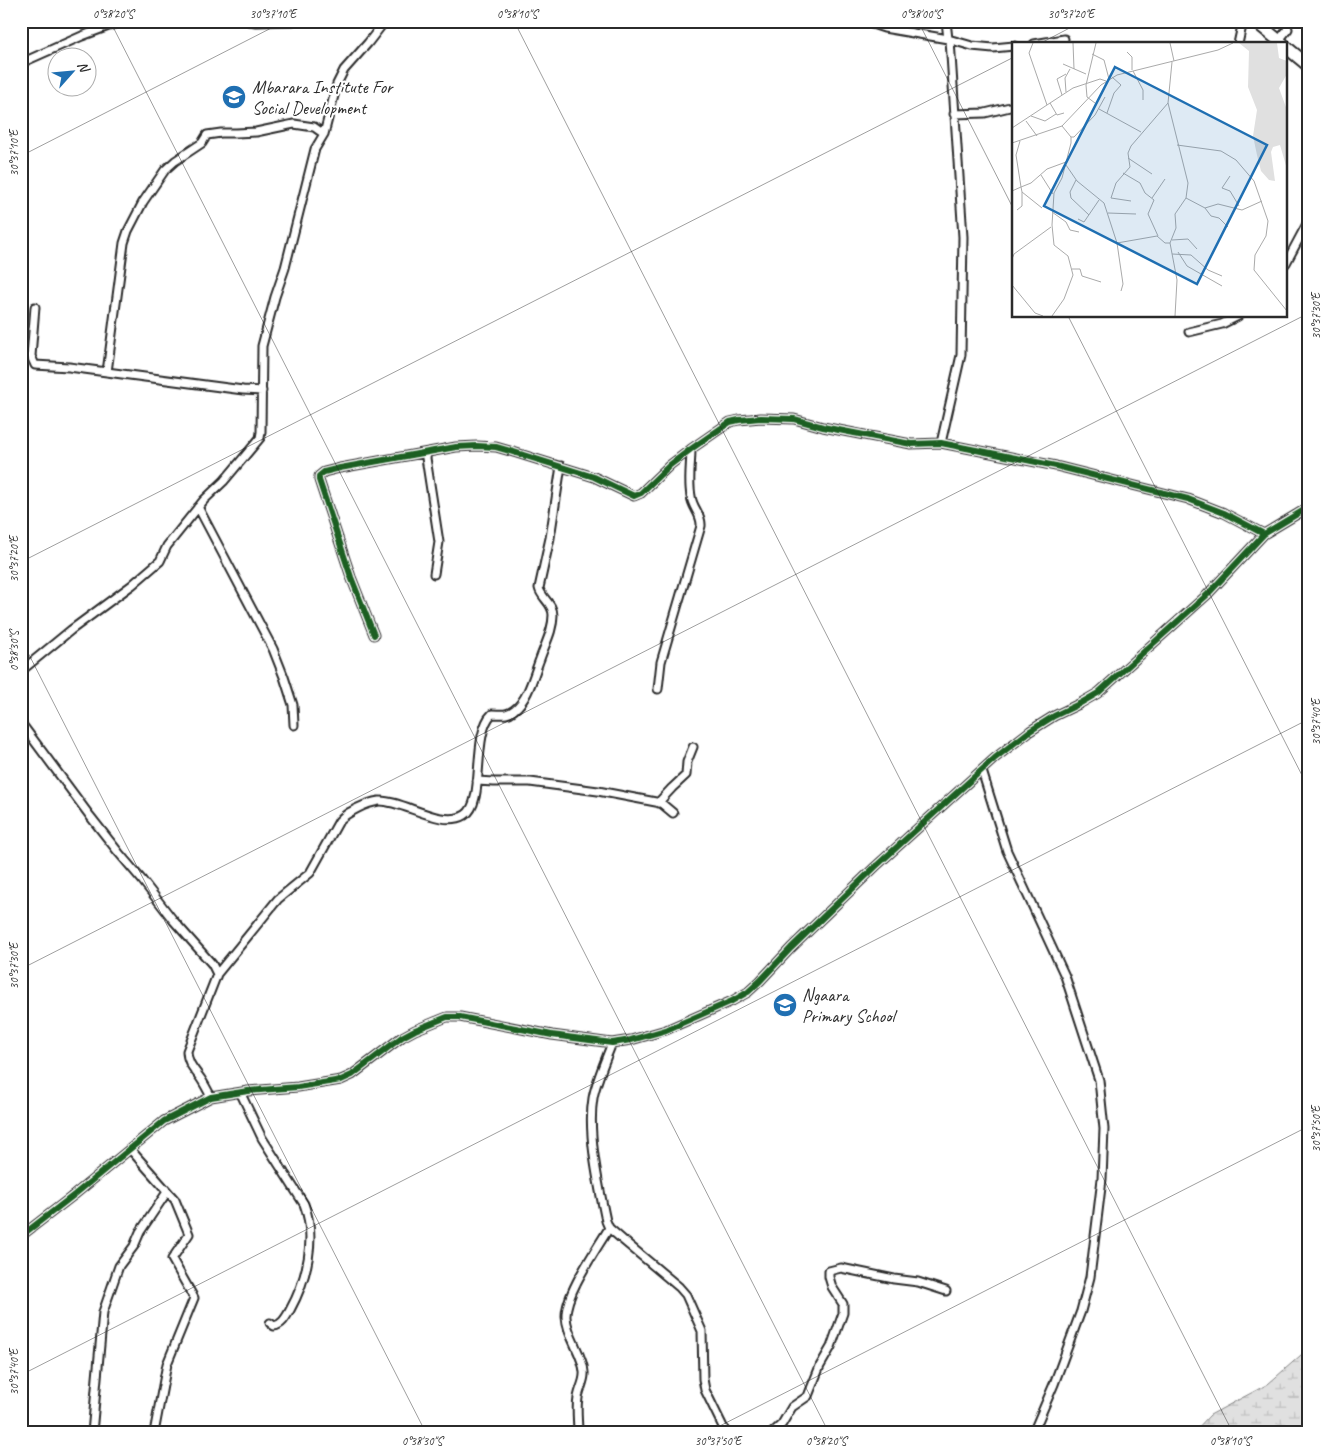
<svg xmlns="http://www.w3.org/2000/svg" width="1330" height="1454" font-family="Caveat,sans-serif">
	<style>
		.wetland { fill: url(#wetland-marsh); stroke: #868686 }
		.lines { fill: none; stroke-linecap: round; stroke-linejoin: round }
		.street-casing { stroke: #2b2b2b; stroke-width: 11 }
		.primary-casing { stroke: #2b2b2b; stroke-width: 15 }
		.street { stroke: #fff; stroke-width: 7 }
		.primary { stroke: #fff; stroke-width: 11 }
		.cycleway-casing { stroke: #fff; stroke-width: 9 }
		.cycleway { stroke: #1b5e20; stroke-width: 6 }
		.ticks { fill: none; stroke: #2b2b2b; stroke-width: 1; stroke-opacity: 0.45 }
		.labels { text-anchor: middle; stroke-width: 4; stroke-linejoin: round; paint-order: stroke }
		.poi-label { font-size: 18px; fill: #2b2b2b; stroke: #fff; text-anchor: start }
		.inset-road { fill: none; stroke: #aaa; stroke-width: 1 }
		.view { fill: #1f6fb2; fill-opacity: 0.15; stroke: #1f6fb2; stroke-width: 2.5 }
		.inset-edge { fill: none; stroke: #2b2b2b; stroke-width: 2.5 }
		.neatline { fill: none; stroke: #2b2b2b; stroke-width: 2 }
		.ticks-label { font-size: 12px; text-anchor: middle; fill: #2b2b2b }
	</style>
	<defs>
		<pattern id="wetland-marsh" width="20" height="14" patternUnits="userSpaceOnUse" patternTransform="scale(1.25)"><rect width="20" height="14" fill="#e0e0e0"/><path d="M1 5h8M5 5V1M11 12h8M15 12V8" fill="none" stroke="#c0c0c0"/></pattern>
	</defs>
	<rect width="100%" height="100%" fill="#fff"/>
	<filter id="ink" filterUnits="userSpaceOnUse"><feTurbulence type="fractalNoise" baseFrequency=".02" numOctaves="2"/><feDisplacementMap in="SourceGraphic" scale="10" xChannelSelector="R" yChannelSelector="G"/><feConvolveMatrix kernelMatrix="1 2 1 2 8 2 1 2 1" color-interpolation-filters="sRGB"/></filter>
	<g filter="url(#ink)">
		<path class="wetland" d="M1309,1348V1433H1193L1210,1415L1268,1384Z"/>
		<g class="lines">
			<g class="street-casing">
				<path id="street" d="M249,21L256,22L293,21
					M863,21L884,28L948,39L972,46L993,48L1014,46
					M946,21L948,39
					M1279,40L1288,29L1287,26L1283,21
					M1034,44L1064,39
					M1238,44L1243,21
					M21,63L82,36L122,21
					M954,114L985,113L1014,106
					M1286,263L1309,220
					M35,307L31,356L35,365L69,367L243,390L262,391
					M1189,332L1222,324L1238,316
					M107,372L124,243L128,231L143,202L165,170L175,161L202,143L207,135L221,133H236L256,132L294,124L314,127L324,134
					M941,443L961,355L963,237L950,40
					M427,453L426,458L439,542L434,574
					M198,507L273,649L284,677L293,705L294,725
					M374,635L351,577L319,480V476L324,472L340,468L456,447L477,446L496,447L510,451L594,477L634,496L641,493L670,465L691,449L730,422L739,420L761,418L794,419L823,427L911,444L941,443L1056,466L1188,499L1224,513L1264,534
					M21,671L71,630L132,585L160,561L167,546L204,500L224,481L260,438L261,432L262,346L275,297L285,268L315,149L324,134L337,84L344,70L368,43L385,21
					M658,689L661,662L701,526C702,514 692,508 691,496C688,481 691,464 691,449
					M21,723L90,816L119,853L142,880L173,920L212,964L217,974L216,977L187,1051C187,1063 195,1070 201,1079C205,1085 208,1091 211,1097
					M982,771L1007,851L1065,976L1099,1080L1104,1129L1102,1179L1090,1277L1081,1311L1054,1384L1033,1433
					M477,781L494,782H530L598,791L661,803L673,813
					M658,803L672,788L686,775L687,762L693,747
					M217,974L278,899L310,873L339,821C344,815 350,812 358,808C364,805 372,802 379,801C403,800 442,829 465,815C486,803 471,734 492,714C501,714 507,716 514,710C528,700 534,674 540,659C545,644 553,631 553,615C553,603 541,598 539,588L550,538L561,466
					M612,1043C606,1059 596,1081 593,1098C587,1133 599,1187 606,1221L609,1228L624,1241L679,1287L686,1295L702,1331L703,1379L705,1390L726,1433
					M239,1093L242,1096L262,1138L304,1204C317,1238 307,1279 290,1310C286,1317 282,1325 274,1326L270,1323
					M130,1149L175,1200L189,1234L172,1259L194,1298L167,1364L154,1433
					M21,1236L74,1195L164,1121L211,1097L248,1091L298,1087L341,1080L352,1075L402,1037L415,1030L447,1017H460L552,1035L612,1043L631,1040L666,1030L732,1001L748,992L760,981L791,948L875,867L995,758L1030,731L1054,716L1079,704L1098,693L1207,595L1264,534L1309,507
					M92,1433L103,1312L119,1266L134,1246L140,1232L167,1192
					M578,1433C578,1421 576,1409 578,1398C579,1389 585,1381 584,1372C583,1354 567,1337 566,1317C565,1293 597,1249 609,1228
					M772,1433L782,1424L792,1407L808,1396L820,1366L831,1347L843,1313V1304L832,1287L829,1277V1271L841,1268L894,1279L918,1282L946,1291"/>
			</g>
			<g class="primary-casing">
				<path id="primary" d="M1255,21L1283,44
					M1286,47L1309,66"/>
			</g>
			<use href="#street" class="street"/>
			<use href="#primary" class="primary"/>
			<g class="cycleway-casing">
				<path id="cycleway" d="M374,635L351,577L319,480V476L324,472L340,468L456,447L477,446L496,447L510,451L594,477L634,496L641,493L670,465L691,449L730,422L739,420L761,418L794,419L823,427L911,444L941,443L1056,466L1188,499L1224,513L1264,534
					M21,1236L74,1195L164,1121L211,1097L248,1091L298,1087L341,1080L352,1075L402,1037L415,1030L447,1017H460L552,1035L612,1043L631,1040L666,1030L732,1001L748,992L760,981L791,948L875,867L995,758L1030,731L1054,716L1079,704L1098,693L1207,595L1264,534L1309,507"/>
			</g>
			<use href="#cycleway" class="cycleway"/>
		</g>
	</g>
	<path class="ticks" d="M110,21L829,1433M514,21L1233,1433M918,21L1014,210M1039,44L1083,21M21,156L285,21M1068,316L1309,789M21,562L1014,57M21,639L426,1433M21,969L1309,313M21,1375L1309,719M21,1431L22,1433M706,1433L1309,1126"/>
	<defs>
		<g id="school-disc" transform="scale(1.25)"><circle r="9.5" fill="#1f6fb2" stroke="#fff"/><path d="M0-5L7-2L0 1L-7-2ZM-4 1L0 2.5L4 1V4Q0 6-4 4Z" fill="#fff"/></g>
	</defs>
	<g fill-rule="evenodd">
		<use href="#school-disc" x="234" y="97"/>
		<use href="#school-disc" x="785" y="1005"/>
	</g>
	<g class="labels">
		<g class="poi-label">
			<text x="252" y="93">Mbarara Institute For<tspan x="252" dy="21">Social Development</tspan></text>
			<text x="802" y="1001">Ngaara<tspan x="802" dy="21">Primary School</tspan></text>
		</g>
	</g>
	<g transform="translate(1012 42)">
		<rect width="275" height="275" fill="#fff"/>
		<path d="M227,1H265L267,16L275,19V32L267,46L275,68V127L268,103L261,105L259,110L263,139L257,138L249,129L245,113L241,94L245,68L236,45L237,9Z" fill="#e0e0e0"/>
		<path class="inset-road" d="M21,1L17,11L35,63L61,46L88,37L94,39M61,1L62,27M158,1L162,19M115,10L120,15V28M80,12L92,18L97,37M160,20L156,61L176,141L174,156L163,172L164,186L158,201L165,238L163,274M51,22L74,32M121,29L131,48V58M54,50L53,36L58,27M50,53L45,37L54,32M38,61L45,73L52,71M83,61L75,55L74,43L84,1M87,67L129,90M95,71L102,51L109,43L100,35M19,74L33,79L44,72M14,79L25,94M0,86L35,63M59,95H62L83,73L93,55M8,99L4,113L9,145L19,141L35,127L54,120M0,101L50,84L89,43L105,33L206,8L221,1M165,103L209,109L224,118L242,139L256,179L254,194L243,213L242,228L275,269M116,116L140,132M54,123L65,139L92,161L105,201L145,194L153,201H158M111,131L128,141L133,151L142,158L136,172L146,194M29,133L41,152M218,134L210,146L218,149L227,164M64,138L58,150L59,156L77,173M0,149L9,145L10,150L30,166M140,156L153,137M174,156L193,166L206,162L230,168L250,159M119,159L99,156L104,141L118,125L116,111L119,104L156,61M193,166L199,174L207,176L216,185M5,168L10,164V150M40,170L54,180L58,188L67,190M96,171L124,172M66,177L72,180L87,158M160,198L176,197L185,207M105,201L111,242L109,249M166,210L175,224L210,244M160,212L179,213L196,228L210,234M0,217L2,212L39,185M60,227H68L70,234L89,240M0,243L23,271L31,274M40,274L52,257L61,233L56,214L42,203L40,183L42,151L50,136L59,101V95L50,84"/>
		<path class="view" d="M103,25L255,103L185,242L32,164Z"/>
		<rect width="275" height="275" class="inset-edge"/>
	</g>
	<rect width="1330" height="1454" fill="none" stroke="#fff" stroke-width="55"/>
	<g transform="translate(72 72) rotate(63)"><circle r="24" fill="#ffffff" stroke="#aaaaaa"/>
	<path d="M0-4L9 19L0 12L-9 19Z" fill="#1f6fb2"/>
	<text y="-8" font-size="14" font-weight="bold" text-anchor="middle" fill="#2b2b2b">N</text>
	</g>
	<rect x="28" y="28" width="1274" height="1398" class="neatline"/>
	<g class="ticks-label">
		<text x="113" y="18">0°38'20"S</text>
		<text x="273" y="18">30°37'10"E</text>
		<text x="517" y="18">0°38'10"S</text>
		<text x="921" y="18">0°38'00"S</text>
		<text x="1071" y="18">30°37'20"E</text>
		<text transform="translate(14 153) rotate(-90)" y="4">30°37'10"E</text>
		<text transform="translate(1316 316) rotate(-90)" y="4">30°37'30"E</text>
		<text transform="translate(14 559) rotate(-90)" y="4">30°37'20"E</text>
		<text transform="translate(14 651) rotate(-90)" y="4">0°38'30"S</text>
		<text transform="translate(1316 722) rotate(-90)" y="4">30°37'40"E</text>
		<text transform="translate(14 966) rotate(-90)" y="4">30°37'30"E</text>
		<text transform="translate(1316 1129) rotate(-90)" y="4">30°37'50"E</text>
		<text transform="translate(14 1372) rotate(-90)" y="4">30°37'40"E</text>
		<text x="422" y="1445">0°38'30"S</text>
		<text x="718" y="1445">30°37'50"E</text>
		<text x="826" y="1445">0°38'20"S</text>
		<text x="1230" y="1445">0°38'10"S</text>
	</g>
</svg>
